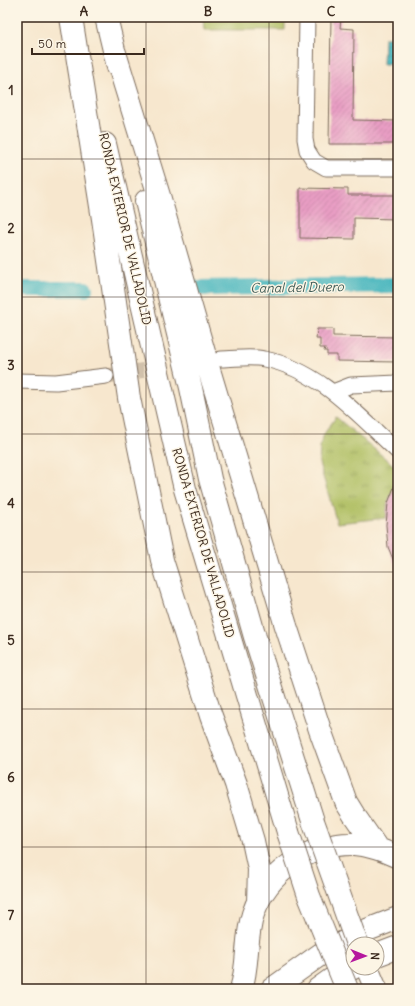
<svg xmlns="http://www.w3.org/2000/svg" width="415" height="1006" font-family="Delius,sans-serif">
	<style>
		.grass { fill: url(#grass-tufts); stroke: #747440 }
		.garden { fill: #aebe61; stroke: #747440 }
		.water { fill: url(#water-waves); stroke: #41706e }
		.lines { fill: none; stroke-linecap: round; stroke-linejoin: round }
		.canal { stroke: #47b6be; stroke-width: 16 }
		.building { fill: url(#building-hatch) }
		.street-tunnel { stroke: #d1c1ab; stroke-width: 15; stroke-dasharray: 15 8; stroke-linecap: butt }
		.street-casing { stroke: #7d6c5c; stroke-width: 17 }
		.highway-casing { stroke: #7d6c5c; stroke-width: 24 }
		.street { stroke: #fff; stroke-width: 15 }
		.highway { stroke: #fff; stroke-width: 22 }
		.highway-bridge-casing { stroke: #7d6c5c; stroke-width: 24; stroke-linecap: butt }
		.highway-bridge { stroke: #fff; stroke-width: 22 }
		.grid { fill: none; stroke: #3b2a1e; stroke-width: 1; stroke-opacity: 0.55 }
		.labels { text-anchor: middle; stroke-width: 3; stroke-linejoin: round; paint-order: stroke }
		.street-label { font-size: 12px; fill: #3b2a1e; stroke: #fcf5e5 }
		.water-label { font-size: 13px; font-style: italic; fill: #3f5b56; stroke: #fcf5e5 }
		.neatline { fill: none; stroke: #3b2a1e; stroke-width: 1.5 }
		.grid-label { font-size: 13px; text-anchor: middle; font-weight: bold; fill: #3b2a1e }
	</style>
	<defs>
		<pattern id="grass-tufts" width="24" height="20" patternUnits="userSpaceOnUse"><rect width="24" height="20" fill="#aebe61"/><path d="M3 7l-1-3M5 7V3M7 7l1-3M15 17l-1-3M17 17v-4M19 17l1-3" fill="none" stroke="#8f9b4f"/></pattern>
		<pattern id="water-waves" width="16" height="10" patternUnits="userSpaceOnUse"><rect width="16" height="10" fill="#47b6be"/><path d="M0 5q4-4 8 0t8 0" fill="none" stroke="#3c949a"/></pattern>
		<pattern id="building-hatch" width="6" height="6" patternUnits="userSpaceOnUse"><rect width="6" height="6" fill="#e99ec5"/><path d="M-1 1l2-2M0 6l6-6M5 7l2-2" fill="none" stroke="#be819f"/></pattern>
	</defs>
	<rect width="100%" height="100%" fill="#fcf5e5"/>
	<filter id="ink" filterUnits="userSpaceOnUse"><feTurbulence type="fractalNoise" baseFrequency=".025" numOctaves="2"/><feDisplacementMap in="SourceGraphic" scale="8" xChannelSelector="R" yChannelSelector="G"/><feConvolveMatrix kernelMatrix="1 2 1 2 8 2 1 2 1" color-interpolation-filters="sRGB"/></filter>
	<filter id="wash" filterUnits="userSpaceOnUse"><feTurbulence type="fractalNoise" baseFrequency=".012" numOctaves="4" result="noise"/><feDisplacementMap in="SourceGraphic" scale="16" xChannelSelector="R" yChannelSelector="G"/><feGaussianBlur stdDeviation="0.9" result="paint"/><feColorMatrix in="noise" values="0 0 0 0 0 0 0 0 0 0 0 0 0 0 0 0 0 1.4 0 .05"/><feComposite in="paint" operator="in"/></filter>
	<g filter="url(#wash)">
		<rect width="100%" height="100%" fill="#f7e7ce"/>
		<path class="grass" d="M336,417L398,469V484L396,482L388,503L386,518L337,523L319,463L320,447L324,434Z"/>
		<path class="garden" d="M203,17H285V30H204Z"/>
		<path class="water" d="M384,38H398V64H383Z"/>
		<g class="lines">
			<path class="canal" d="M196,288L398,285
				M17,289H85"/>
		</g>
		<g id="blocks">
			<path class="building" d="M331,17H341L340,28L354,29L353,120L398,121V144H329Z
				M300,188L348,189V195H398V219L354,218V239L300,238Z
				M317,329H333V336L398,337V362L337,361V355H327V351H324L325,348H320V339H316Z
				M396,482L398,484V571L388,547L386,525L388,503Z"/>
		</g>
	</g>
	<g filter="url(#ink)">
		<use href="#blocks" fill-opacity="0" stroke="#7d6c5c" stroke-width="1"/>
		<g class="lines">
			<path class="street-tunnel" d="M106,376L194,363"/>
			<g class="street-casing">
				<path id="street" d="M307,17L305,139L307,150L314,161L326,168H398
					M221,359C235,359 250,356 264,359C319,369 359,416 398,452
					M17,381L56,382L106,376
					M333,392L351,385L398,383"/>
			</g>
			<g class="highway-casing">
				<path id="highway" d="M71,17L103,219L129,398L162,560L211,716L236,784L253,841L259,869L258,902
					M106,17L118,67
					M115,53L160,199L210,373L286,626L320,730L346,802L354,815L377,848
					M105,144L185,489L288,832
					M146,201L191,388L210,479L255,637L313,821
					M377,955L398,947
					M367,968L376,989
					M241,989C249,965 245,938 253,914C267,872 310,843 354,844C370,845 384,851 398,857
					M272,989L321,954L367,930L398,918
					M318,989L332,979L353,968"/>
			</g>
			<use href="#street" class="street"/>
			<use href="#highway" class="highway"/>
			<g class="highway-bridge-casing">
				<path id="highway-bridge" d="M313,821L357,944
					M288,832L309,896L347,989"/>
			</g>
			<use href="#highway-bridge" class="highway-bridge"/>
		</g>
	</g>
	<path class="grid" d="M146,17V989M269,17V989M17,159H398M17,297H398M17,434H398M17,572H398M17,709H398M17,847H398"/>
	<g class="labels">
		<g class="street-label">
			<text transform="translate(125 229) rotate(77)" y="4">RONDA EXTERIOR DE VALLADOLID</text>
			<text transform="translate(203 543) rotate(74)" y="4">RONDA EXTERIOR DE VALLADOLID</text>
		</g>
		<g class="water-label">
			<text transform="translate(297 287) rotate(-1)" y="5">Canal del Duero</text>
		</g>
	</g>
	<rect width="415" height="1006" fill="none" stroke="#fcf5e5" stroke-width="44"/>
	<g transform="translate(365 956) rotate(91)"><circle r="19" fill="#fcf5e5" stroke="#afa495"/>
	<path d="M0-3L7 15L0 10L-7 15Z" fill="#b5179e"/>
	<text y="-6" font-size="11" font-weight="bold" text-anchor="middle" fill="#3b2a1e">N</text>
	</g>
	<path d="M32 48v6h112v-6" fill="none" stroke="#3b2a1e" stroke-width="2"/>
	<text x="38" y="48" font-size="12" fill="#3b2a1e" stroke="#fcf5e5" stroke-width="3" paint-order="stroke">50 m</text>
	<rect x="22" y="22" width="371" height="962" class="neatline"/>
	<g class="grid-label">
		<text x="84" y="16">A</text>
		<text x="208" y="16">B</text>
		<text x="331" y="16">C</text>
		<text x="11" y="95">1</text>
		<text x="11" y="233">2</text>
		<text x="11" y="370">3</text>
		<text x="11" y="508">4</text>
		<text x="11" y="645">5</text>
		<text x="11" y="782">6</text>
		<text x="11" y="920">7</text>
	</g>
</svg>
